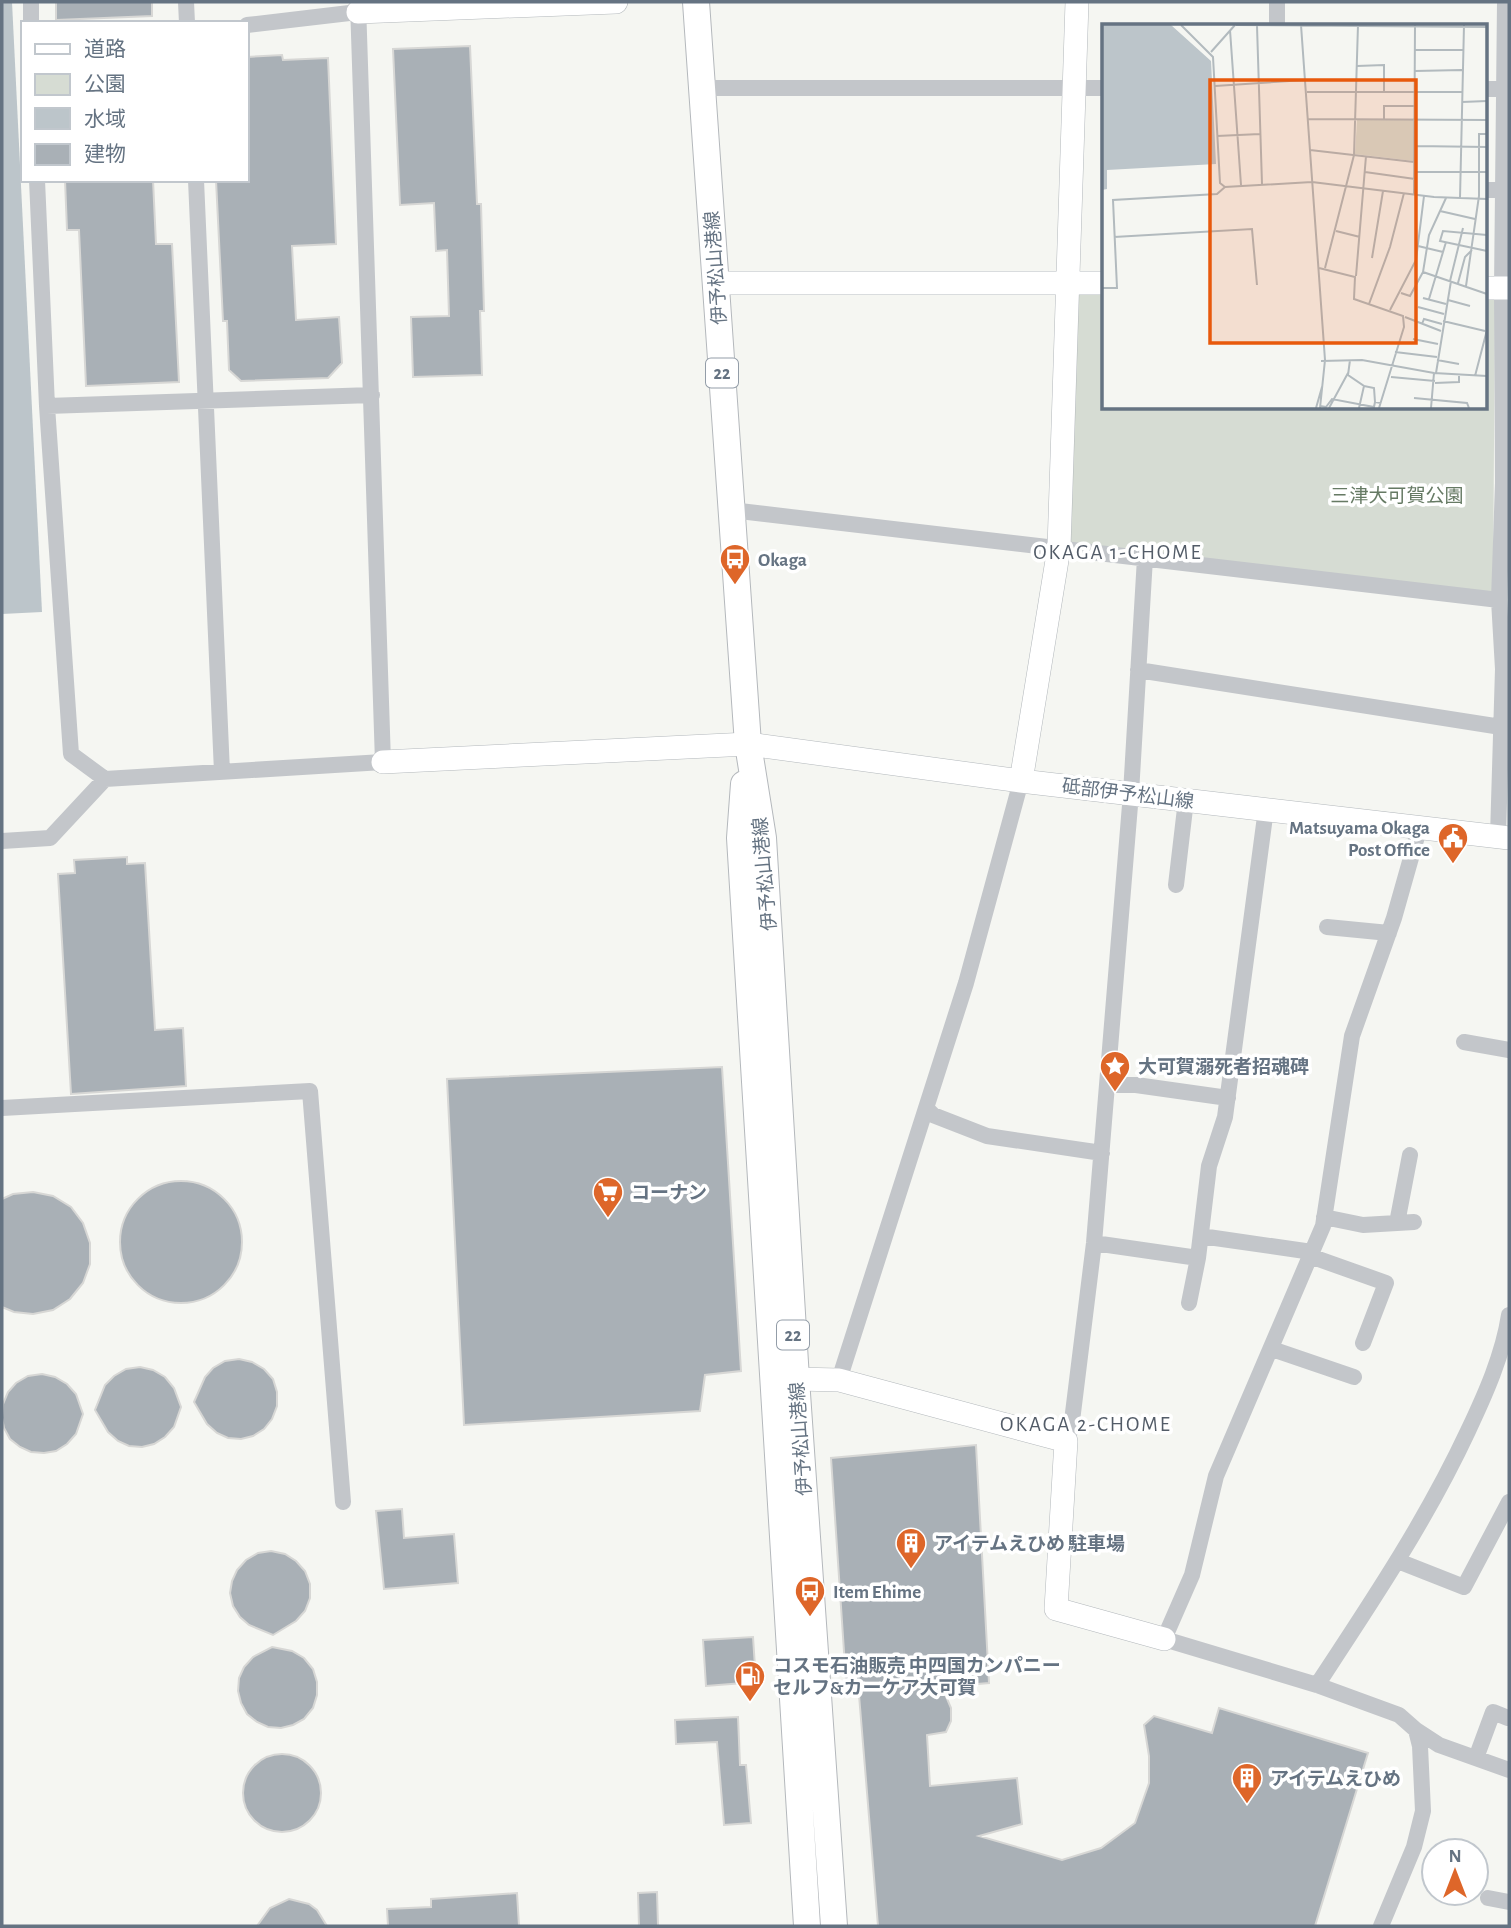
<svg xmlns="http://www.w3.org/2000/svg" width="1511" height="1928" font-family="'Alegreya Sans','Noto Sans JP',sans-serif">
	<style>
		.park { fill: #d6dcd3 }
		.water { fill: #bcc5ca }
		.building { fill: #a9b0b6; stroke: #d7d7d5; stroke-width: 2 }
		.lines { fill: none; stroke-linecap: round; stroke-linejoin: round }
		.secondary-casing { stroke: #b3b8bc; stroke-width: 24 }
		.primary-casing { stroke: #b4b8bc; stroke-width: 28 }
		.street { stroke: #c3c6ca; stroke-width: 16 }
		.secondary { stroke: #fff; stroke-width: 23 }
		.primary { stroke: #fff; stroke-width: 26 }
		.labels { text-anchor: middle; stroke-width: 7; stroke-linejoin: round; paint-order: stroke }
		.shield { fill: #fff; stroke: #939da8; stroke-width: 2 }
		.shield-label { font-size: 18px; font-weight: bold; fill: #657382 }
		.street-label { font-size: 19px; fill: #657382; stroke: #fff }
		.park-label { font-size: 19px; fill: #667a64; stroke: #fff }
		.poi-label { font-size: 19px; font-weight: bold; fill: #657382; stroke: #fff; text-anchor: start }
		.neighbourhood-label { font-size: 21px; letter-spacing: 2px; fill: #535c68; stroke: #fff }
		.inset-road { fill: none; stroke: #b2babe; stroke-width: 2 }
		.view { fill: #e8590c; fill-opacity: 0.15; stroke: #e8590c; stroke-width: 3.5 }
		.inset-edge { fill: none; stroke: #657382; stroke-width: 3.5 }
	</style>
	<rect width="100%" height="100%" fill="#f5f6f2"/>
	<path class="park" d="M1075,290H1103V408H1485V294H1495L1493,594L1065,543Z"/>
	<path class="water" d="M2,2H12L42,612L2,614Z"/>
	<path class="building" d="M56,2H152V16L56,20Z
		M470,46L477,204H481L484,311H480L482,375L413,377L411,317L449,316L447,250L436,251L434,203L400,205L393,49Z
		M282,55L283,60L328,58L336,244L292,246L296,320L339,317L342,363L328,378L241,381L229,370L227,321H223L216,180H247V57Z
		M65,180H153L156,244H172L179,382L86,386L79,230H67Z
		M127,857V864L145,863L155,1030L183,1028L186,1086L71,1094L58,874L75,873L74,860Z
		M722,1067L741,1371L705,1375L700,1411L464,1425L447,1079Z
		M120 1242a61 61 0 1 1 122 0a61 61 0 1 1-122 0Z
		M33,1192L53,1196L71,1207L83,1223L90,1243V1264L83,1283L70,1299L53,1310L33,1314L14,1312L2,1307V1199L13,1194Z
		M239,1359L252,1362L264,1369L273,1379L277,1392V1406L272,1419L264,1429L253,1436L241,1439L228,1438L217,1433L207,1424L194,1402L205,1377L213,1368L225,1361Z
		M140,1367L153,1370L165,1377L174,1388L181,1407L174,1427L165,1437L154,1444L142,1447L129,1446L118,1441L108,1432L95,1410L105,1385L114,1376L126,1369Z
		M42,1374L55,1377L67,1384L76,1394L83,1414L76,1434L67,1444L56,1451L44,1453L31,1452L20,1447L10,1439L4,1428L2,1418L3,1404L8,1392L16,1383L28,1376Z
		M976,1445L989,1683L942,1687L951,1708V1721L946,1732L927,1735L930,1786L1017,1778L1022,1824L979,1836L1062,1860L1101,1848L1135,1823L1149,1783V1756L1144,1725L1154,1716L1212,1733L1219,1708L1368,1753L1315,1926H878L859,1695L847,1696L831,1458Z
		M402,1509L404,1538L454,1534L458,1583L384,1589L376,1511Z
		M271,1551L285,1554L296,1561L305,1571L310,1584V1598L305,1611L296,1621L273,1635L249,1625L240,1617L233,1606L230,1593L232,1581L237,1570L246,1560L258,1553Z
		M753,1637L756,1682L706,1686L703,1640Z
		M272,1647L292,1651L304,1658L313,1669L317,1682V1695L313,1708L304,1719L293,1725L281,1728L268,1727L257,1722L247,1714L241,1703L238,1691L239,1678L244,1667L253,1657Z
		M738,1717L740,1765H746L751,1823L724,1825L717,1742L676,1744L675,1720Z
		M243 1793a39 39 0 1 1 78 0a39 39 0 1 1-78 0Z
		M657,1892L658,1926H639L638,1893Z
		M517,1893L519,1926H388L387,1909L431,1907V1899Z
		M289,1899L309,1904L317,1910L327,1926H257L270,1908Z"/>
	<g class="lines">
		<g class="secondary-casing">
			<path id="secondary" d="M358,12L616,2
				M716,283H1103
				M1485,288H1509
				M383,762L748,744L1021,781L1509,838
				M1021,781L1059,548L1077,2
				M796,1379L839,1380L1066,1441L1056,1609L1164,1639"/>
		</g>
		<g class="primary-casing">
			<path id="primary" d="M696,2L748,744L763,838L796,1379L834,1926
				M744,784L740,838L807,1926"/>
		</g>
		<path class="street" d="M31,2V23
			M186,2L187,23
			M247,25L358,12
			M1277,26V2
			M703,88H1103
			M1485,89H1509
			M37,180L47,406L71,754L105,779
			M196,180L222,772
			M1485,190H1503
			M47,406L372,395
			M731,510L1499,600
			M1138,670L1501,727
			M1498,836L1503,669L1499,600L1503,483L1502,288L1505,2
			M2,841L50,838L105,779L383,762L358,4
			M1176,885L1186,800
			M1327,927L1389,933
			M1464,1042L1509,1050
			M1107,1085H1136L1228,1098
			M2,1108L310,1091L343,1502
			M927,1109L933,1115L987,1136L1102,1153
			M1324,1217L1363,1225L1414,1222
			M1397,1223L1410,1155
			M1201,1236L1312,1252
			M1094,1243L1198,1258
			M1310,1256L1386,1283L1363,1343
			M1189,1303L1198,1258L1209,1166L1225,1117L1266,809
			M1272,1349L1354,1377
			M839,1380L966,983L1021,781
			M1066,1441L1071,1429L1094,1243L1131,793L1145,558
			M1398,1561L1464,1587L1509,1502
			M1317,1685C1371,1603 1426,1521 1468,1431C1485,1395 1503,1355 1509,1315
			M1416,1730L1439,1745L1509,1770
			M1476,1758L1493,1712L1508,1718
			M1488,1898L1509,1902
			M1381,1926L1414,1847L1423,1811L1420,1746L1416,1730L1399,1715L1317,1685L1164,1639L1192,1575L1216,1476L1323,1226L1352,1036L1394,918L1420,826"/>
		<use href="#secondary" class="secondary"/>
		<use href="#primary" class="primary"/>
	</g>
	<defs>
		<g id="bus-pin" transform="scale(1.575)"><path d="M0 17L-7.5 6A9.5 9.5 0 1 1 7.5 6Z" fill="#de6629" stroke="#fff"/><path d="M-5-6H5V4H4V6H2V4H-2V6H-4V4H-5ZM-3.5-4V0h7V-4ZM-3.5 1.2v1.5H-2V1.2ZM2 1.2v1.5H3.5V1.2Z" fill="#fff"/></g>
		<g id="civic-pin" transform="scale(1.575)"><path d="M0 17L-7.5 6A9.5 9.5 0 1 1 7.5 6Z" fill="#de6629" stroke="#fff"/><path d="M-.6-6.5H3V-4.5H.6V-3L4-1V1h2V6H-6V1h2V-1L-.6-3ZM-1.2 2.5V6h2.4V2.5Z" fill="#fff"/></g>
		<g id="sight-pin" transform="scale(1.575)"><path d="M0 17L-7.5 6A9.5 9.5 0 1 1 7.5 6Z" fill="#de6629" stroke="#fff"/><path d="M0-6L1.8-2.2L6-1.7L2.9 1.2L3.7 5.4L0 3.3L-3.7 5.4L-2.9 1.2L-6-1.7L-1.8-2.2Z" fill="#fff"/></g>
		<g id="supermarket-pin" transform="scale(1.575)"><path d="M0 17L-7.5 6A9.5 9.5 0 1 1 7.5 6Z" fill="#de6629" stroke="#fff"/><path d="M-6-5.5h2.5l.6 2H6L4.5 2H-2.5L-4.4-4H-6ZM-1.5 3.2a1.3 1.3 0 1 0 .1 0ZM3 3.2a1.3 1.3 0 1 0 .1 0Z" fill="#fff"/></g>
		<g id="building-pin" transform="scale(1.575)"><path d="M0 17L-7.5 6A9.5 9.5 0 1 1 7.5 6Z" fill="#de6629" stroke="#fff"/><path d="M-4-6H4V6H1V3H-1V6H-4ZM-2.5-4.3h1.7v1.8h-1.7ZM.8-4.3h1.7v1.8H.8ZM-2.5-1h1.7V.8h-1.7ZM.8-1h1.7V.8H.8Z" fill="#fff"/></g>
		<g id="fuel-pin" transform="scale(1.575)"><path d="M0 17L-7.5 6A9.5 9.5 0 1 1 7.5 6Z" fill="#de6629" stroke="#fff"/><path d="M-5.5-6h7V0h2V4h1.3V-2.5L3-4.5l.8-.8L6-3V5H2.5V1h-1V6h-7ZM-4.2-4.7v3.2H.2V-4.7Z" fill="#fff"/></g>
	</defs>
	<g fill-rule="evenodd">
		<use href="#bus-pin" x="735" y="559"/>
		<use href="#civic-pin" x="1453" y="838"/>
		<use href="#sight-pin" x="1115" y="1066"/>
		<use href="#supermarket-pin" x="608" y="1192"/>
		<use href="#building-pin" x="911" y="1543"/>
		<use href="#bus-pin" x="810" y="1591"/>
		<use href="#fuel-pin" x="750" y="1676"/>
		<use href="#building-pin" x="1247" y="1778"/>
	</g>
	<g class="labels">
		<g class="shield">
			<rect x="706" y="358.5" width="32" height="29" rx="5"/>
			<rect x="777" y="1320.5" width="32" height="29" rx="5"/>
		</g>
		<g class="shield-label">
			<text x="722" y="379">22</text>
			<text x="793" y="1341">22</text>
		</g>
		<g class="street-label">
			<text transform="translate(715 268) rotate(-94)" y="7">伊予松山港線</text>
			<text transform="translate(1128 793) rotate(7)" y="7">砥部伊予松山線</text>
			<text transform="translate(764 874) rotate(-95)" y="7">伊予松山港線</text>
			<text transform="translate(800 1439) rotate(-94)" y="7">伊予松山港線</text>
		</g>
		<g class="park-label">
			<text x="1397" y="502">三津大可賀公園</text>
		</g>
		<g class="poi-label">
			<text x="758" y="566">Okaga</text>
			<text x="1430" y="834" text-anchor="end">Matsuyama Okaga<tspan x="1430" dy="22">Post Office</tspan></text>
			<text x="1138" y="1073">大可賀溺死者招魂碑</text>
			<text x="631" y="1199">コーナン</text>
			<text x="934" y="1550">アイテムえひめ 駐車場</text>
			<text x="833" y="1598">Item Ehime</text>
			<text x="773" y="1672">コスモ石油販売 中四国カンパニー<tspan x="773" dy="22">セルフ&amp;カーケア大可賀</tspan></text>
			<text x="1270" y="1785">アイテムえひめ</text>
		</g>
		<g class="neighbourhood-label">
			<text x="1118" y="559">OKAGA 1-CHOME</text>
			<text x="1086" y="1431">OKAGA 2-CHOME</text>
		</g>
	</g>
	<g transform="translate(1102 24)">
		<rect width="385" height="385" fill="#f5f6f2"/>
		<path d="M255,96H312V137L253,130Z" fill="#d6dcd3"/>
		<path d="M0,1H69L109,37L114,140L5,146V165L0,166Z" fill="#bcc5ca"/>
		<path class="inset-road" d="M79,1L111,33L118,159L123,163M134,1L385,3M199,1L223,336L218,384M155,2L160,160M128,6L139,161M313,26H361M109,28L133,1M255,42L282,41V68M313,47L360,46M113,62L203,56M205,68H360M360,78L385,77M206,95L385,96M282,95V82H312M115,112L158,110M313,122L385,123M208,126L312,138M263,148L313,155M313,148H385M210,158L332,173L385,175M312,170L313,1M344,174L327,211L321,248L385,270M358,174L362,1M338,187L373,195M234,207L258,213M385,211L341,207L338,217L385,227M12,213L150,205L155,261M316,222L341,228M270,234L281,167M217,244L253,253L252,275L301,292L302,303L277,384M223,244L252,131L256,1M254,252L264,132M348,257L361,204M356,259L363,233L370,226M364,262L377,172V110H385M0,264H15L11,176L115,170L123,163L210,158M299,269L308,272L321,248M321,274L344,280M327,275L344,218M346,276L368,282M267,280L288,223L302,169M316,283L342,290M288,286L314,236L322,172M303,293L339,307M341,297L383,307M320,300L322,295L340,300M311,315L336,320M293,328L335,333M248,336L246,351L262,362L257,384M335,336L357,340M219,337L260,336L332,349L385,352M334,349L349,257M373,352L385,306M289,353L333,357M333,359L357,358V352M262,362L272,364L273,378M312,374L365,379L367,384M218,382L224,383L230,375L272,383L273,378L279,379M214,384L220,363M227,384L246,349M329,384L332,349"/>
		<path class="view" d="M108,56H314V319H108Z"/>
		<rect width="385" height="385" class="inset-edge"/>
	</g>
	<rect width="1511" height="1928" fill="none" stroke="#657382" stroke-width="7"/>
	<rect x="21" y="21" width="228" height="161" fill="#ffffff" stroke="#c1c7cd" stroke-width="2"/>
	<rect x="35" y="44" width="35" height="10" fill="#ffffff" stroke="#c1c7cd" stroke-width="2"/>
	<text x="84" y="56" font-size="21" fill="#657382">道路</text>
	<rect x="35" y="74" width="35" height="21" fill="#d6dcd3" stroke="#c1c7cd" stroke-width="2"/>
	<text x="84" y="91" font-size="21" fill="#657382">公園</text>
	<rect x="35" y="108" width="35" height="21" fill="#bcc5ca" stroke="#c1c7cd" stroke-width="2"/>
	<text x="84" y="126" font-size="21" fill="#657382">水域</text>
	<rect x="35" y="144" width="35" height="21" fill="#a9b0b6" stroke="#c1c7cd" stroke-width="2"/>
	<text x="84" y="161" font-size="21" fill="#657382">建物</text>
	<g transform="translate(1455 1872)"><circle r="33" fill="#ffffff" stroke="#c1c7cd" stroke-width="2"/>
	<path d="M0-5L12 26L0 18L-12 26Z" fill="#de6629"/>
	<text y="-10" font-size="19" font-weight="bold" text-anchor="middle" fill="#657382">N</text>
	</g>
</svg>
